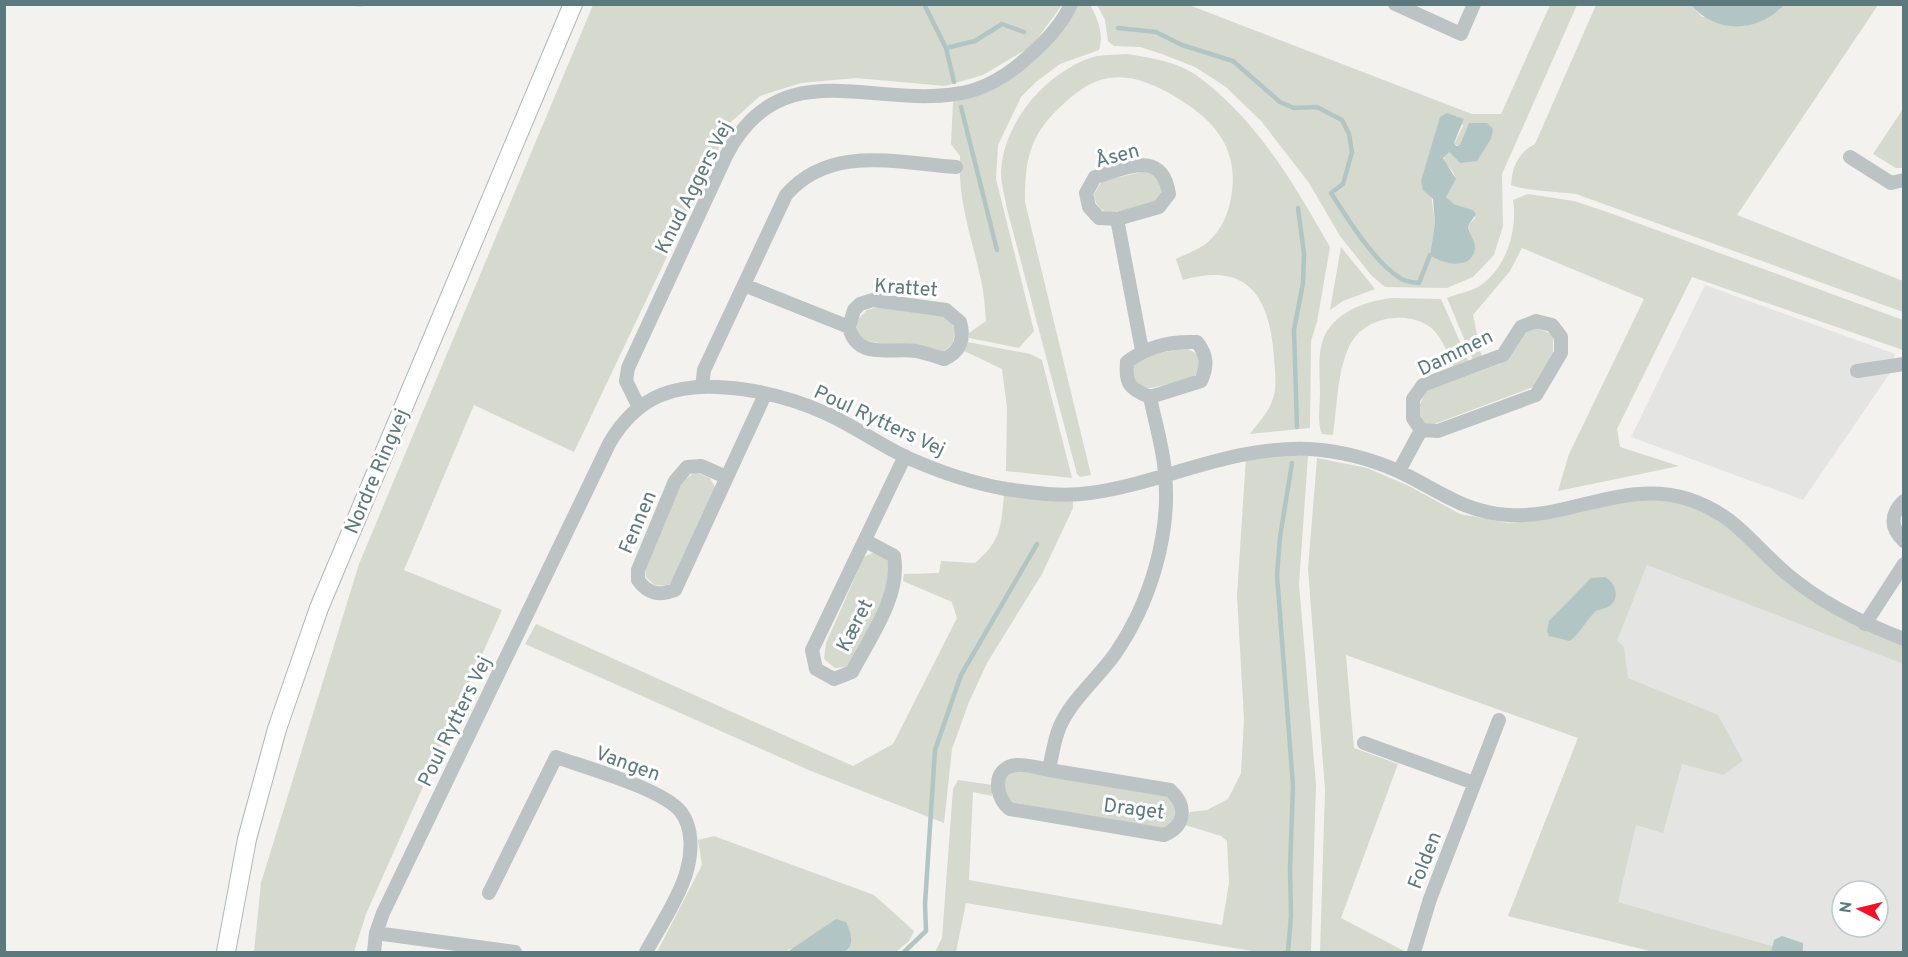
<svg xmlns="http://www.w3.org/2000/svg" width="1908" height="957" font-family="Overpass,sans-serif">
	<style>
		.built { fill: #e4e4e3; fill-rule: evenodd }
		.green { fill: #d6d9ce; fill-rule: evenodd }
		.water { fill: #b1c6c4 }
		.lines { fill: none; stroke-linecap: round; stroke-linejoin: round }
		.stream { stroke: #b1c6c4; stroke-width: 4.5 }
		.secondary-casing { stroke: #adb7b9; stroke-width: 20 }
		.minor { stroke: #bbc3c4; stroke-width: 14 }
		.secondary { stroke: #fff; stroke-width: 18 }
		.labels { text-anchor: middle; stroke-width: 6; stroke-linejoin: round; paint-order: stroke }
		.street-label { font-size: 20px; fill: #5c797d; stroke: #fff }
	</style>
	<rect width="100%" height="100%" fill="#f4f2ef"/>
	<path class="built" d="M1705,285L1895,354L1890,373L1803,500L1631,437Z
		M1647,565L1903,664V952H1654L1508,916ZM1842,891H1878V927H1842Z"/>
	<path class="green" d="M593,5H1062L1032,46L983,75L945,86L856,78L801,83L760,96L731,122L574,452L474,405L404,570L502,610L366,914L354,952H254L261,883L359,564Z
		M1078,5H1090C1098,18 1104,35 1099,50L1060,64L1036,82L1021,97L998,145L996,179L1034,331L1019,348L969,338V333L986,321C985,308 984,293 981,280C972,238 957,199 960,156L951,144L953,103L956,98L974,95L1066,22Z
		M1097,5H1189L1472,114H1501L1550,5H1577L1502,174L1503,226L1494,255L1473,277L1447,288L1385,287L1371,275L1340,236L1309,183L1262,122L1226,87L1195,67L1162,54L1140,47L1114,46L1108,41L1105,20ZM1457,115L1463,126L1454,144L1460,146V163L1449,152L1445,153C1441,164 1451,166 1454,174C1457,183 1448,189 1446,197L1454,204L1473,210L1475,218L1468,226L1473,241L1430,255L1435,223L1431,194Z
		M1596,5H1691L1702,17L1778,11L1784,5H1878L1737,215L1903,281V312L1576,194C1562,192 1520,190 1511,185C1512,166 1519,152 1535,144Z
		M1127,54C1150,58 1176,61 1196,75C1256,118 1294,184 1330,247L1317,322L1311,341L1310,428L1250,434C1257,424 1267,414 1271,404C1278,389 1275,373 1274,358C1270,298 1249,261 1183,280L1176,259C1186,254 1200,249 1208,242C1221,230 1228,215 1231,198C1240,149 1215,120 1174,96C1156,85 1131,74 1109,78C1089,81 1074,94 1059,108C1029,136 1025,162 1025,202L1091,475L1080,477L1077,474L1007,209C1005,197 1001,184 1001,172C1003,123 1045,74 1090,58C1101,54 1115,55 1127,54Z
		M1903,109V168H1896L1873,154Z
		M1142,172L1151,173L1160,181L1162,194L1155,202L1111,213C1100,211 1095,205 1094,194L1102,181Z
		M1528,194L1574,201L1610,213L1903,320V350L1692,277L1617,429L1620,447L1679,466L1558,491L1569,454L1644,299L1522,248L1510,271L1473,315L1482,358L1473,360L1447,298C1456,294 1469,292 1478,287C1506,270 1518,230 1513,200Z
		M1341,247L1375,289L1343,301L1330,310Z
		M1392,298L1441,299L1469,362L1454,367C1447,353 1441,333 1427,325C1401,310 1360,319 1348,349C1337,375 1337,408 1333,435L1322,434C1317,423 1320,406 1320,393C1320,378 1318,362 1321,347C1327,315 1363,301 1392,298Z
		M878,307L947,317L956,330L952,344L944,351L935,352L867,341L858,335L856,321L867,310Z
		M1535,327L1549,333L1553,338V354L1533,387L1429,426L1423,424L1418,409L1426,391L1500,364C1514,352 1517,335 1535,327Z
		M967,342L1030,354L1042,360L1072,478L1006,471L1007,408L1002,369L964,351Z
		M1186,348L1197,354L1200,367L1194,378L1146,389L1137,385L1130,369L1143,356Z
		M1269,456H1308L1299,584L1316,785L1311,952H1258L966,903L956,952H935L942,938L953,789L958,780L992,785V796L973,792L969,880L1222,925L1229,883L1227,841L1221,836L1185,825L1190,812L1207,810L1228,799L1241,773L1244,719L1237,596L1246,457Z
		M1317,458L1367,468L1409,486L1460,514L1508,523L1544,520L1624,500L1662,499L1694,507L1728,525L1765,559L1903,645V664L1647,565L1617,641L1624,647L1628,678L1718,715L1743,761L1723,775L1682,764L1663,833L1636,825L1618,902L1792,952H1654L1508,916L1578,738L1346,655L1354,748L1398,764L1341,918L1406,952H1320L1325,790L1308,569Z
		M695,472L710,478L715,487L676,577L668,586L654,585L646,577L645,566L682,482Z
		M1004,495L1073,498V508L1042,574L987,663L969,702L952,749L944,823L811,771L525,644L536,624L853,766L893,744L957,618L952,602L903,581L904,574L939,573L941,561L975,563C1001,541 1001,527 1004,495Z
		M872,553C887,555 890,562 893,576L853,662L847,667L835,668L824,659L826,643L864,557Z
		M1014,770L1163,794L1171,798C1176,811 1176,816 1168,828L1160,829L1017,803C1005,799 1004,794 1004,781Z
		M714,836L874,895L914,931L909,941L896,952H845L849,949H789L787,952H657L702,865L698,840Z"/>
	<path class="water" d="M1691,5H1784C1758,33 1716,34 1691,5Z
		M1447,113L1464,119L1454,143L1456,146L1460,145L1469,123H1487L1493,129L1491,139L1477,161L1460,163L1449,152L1443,158L1456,179L1446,197L1454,204L1473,210L1476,214L1468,226C1469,234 1476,241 1475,249C1471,271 1442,264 1430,255L1435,223L1433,199L1423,190L1421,181L1440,117Z
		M1605,577C1616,583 1621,599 1608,607C1604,609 1599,609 1595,612C1585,621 1581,633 1570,641L1549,636L1547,631L1549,621L1591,578Z
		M836,919L846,922C851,932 855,944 845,952H787Z
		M1782,936L1803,943V952H1771L1774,940Z"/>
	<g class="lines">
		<path class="stream" d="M356,4H363
			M924,4L946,48L954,82
			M1118,28L1156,32L1182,45L1233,61L1280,102L1294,108L1317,107L1342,120L1349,134L1352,152L1343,184L1331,193C1348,219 1374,262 1400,278C1405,282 1413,282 1419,283L1430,255
			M946,48L975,41L1002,24L1024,32
			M961,107L997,250
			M1297,427L1294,330L1303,283L1304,254L1298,208
			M904,952L926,931L925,904L935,750L961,675L1037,544
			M1288,952L1291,916L1290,868L1293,786L1277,575L1280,537L1292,463"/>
		<g class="secondary-casing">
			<path id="secondary" d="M226,952L247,839L277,729L319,608L573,4"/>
		</g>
		<path class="minor" d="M1395,4L1461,34L1474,4
			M1850,157L1891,183L1904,180
			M1117,219L1099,218L1089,207L1086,193L1095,177C1126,169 1162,148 1169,194L1159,207L1117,219L1142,350
			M744,285L849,327C857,361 891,347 916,351C925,353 935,356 944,359C960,352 965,339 960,322L946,310L873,300L860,304L854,310L849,327
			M1857,371L1904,364
			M702,387L704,370L786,195C830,144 897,163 956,167
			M639,407L626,381L628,368L726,156C779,52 868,107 955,94C982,91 1008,75 1028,57C1044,43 1062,25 1071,4
			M1399,471L1421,430L1413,418V399L1423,385L1503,355L1521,327L1536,321L1552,325L1561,337V353L1536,395L1438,431L1421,430
			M726,477L701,466L687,467L675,481L638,570V580C648,594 659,596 675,590L762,401L763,394
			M1904,501C1890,514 1890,528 1904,541
			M866,541L894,556C901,596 870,637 852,672L834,679L816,669L812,650L905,456
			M1865,624L1904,564
			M1364,743L1474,783
			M1049,770L1170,790C1187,805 1186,826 1164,835L1010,809C995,798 991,768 1016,765C1026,764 1039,768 1049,770C1052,755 1054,740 1060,726C1072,699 1098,678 1115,654C1150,603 1171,535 1165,473C1163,447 1155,422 1150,397L1201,381C1208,365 1207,355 1197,342C1171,341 1147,346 1127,362C1125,383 1129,389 1150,397
			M489,893L556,757C587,768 663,789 681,812C693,828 692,852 687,870C681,894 658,930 646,952
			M376,933L515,952
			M374,952L376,933L383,913L610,442C622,422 639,404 661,395C706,376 782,393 825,413C853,425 878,444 906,457C937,471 972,483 1006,489C1033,493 1062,497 1090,493C1168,482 1227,446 1310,449C1339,451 1371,459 1398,471C1437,489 1462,512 1508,515C1569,519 1626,479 1688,499C1738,516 1750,543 1787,574C1821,603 1862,623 1904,639
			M1414,952L1430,899L1499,720"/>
		<use href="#secondary" class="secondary"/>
	</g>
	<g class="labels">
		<g class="street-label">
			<text transform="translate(1117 155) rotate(-15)" y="7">Åsen</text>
			<text transform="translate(693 187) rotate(-63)" y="7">Knud Aggers Vej</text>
			<text transform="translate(906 287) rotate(4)" y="7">Krattet</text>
			<text transform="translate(1455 352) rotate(-26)" y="7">Dammen</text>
			<text transform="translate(880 420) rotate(25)" y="7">Poul Rytters Vej</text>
			<text transform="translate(376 471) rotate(-67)" y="7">Nordre Ringvej</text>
			<text transform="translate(637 522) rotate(-67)" y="7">Fennen</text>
			<text transform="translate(854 625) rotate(-63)" y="7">Kæret</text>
			<text transform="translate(454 721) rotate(-64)" y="7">Poul Rytters Vej</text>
			<text transform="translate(628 763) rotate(20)" y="7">Vangen</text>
			<text transform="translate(1134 808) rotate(7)" y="7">Draget</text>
			<text transform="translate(1424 860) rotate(-69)" y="7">Folden</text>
		</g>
	</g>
	<rect width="1908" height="957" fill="none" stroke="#5c797d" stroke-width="12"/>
	<g transform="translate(1860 909) rotate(277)"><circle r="28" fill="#ffffff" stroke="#bec9cb" stroke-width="1.5"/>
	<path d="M0-4.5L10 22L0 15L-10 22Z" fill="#f01327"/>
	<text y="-9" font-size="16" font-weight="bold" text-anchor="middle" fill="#5c797d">N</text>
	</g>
</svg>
